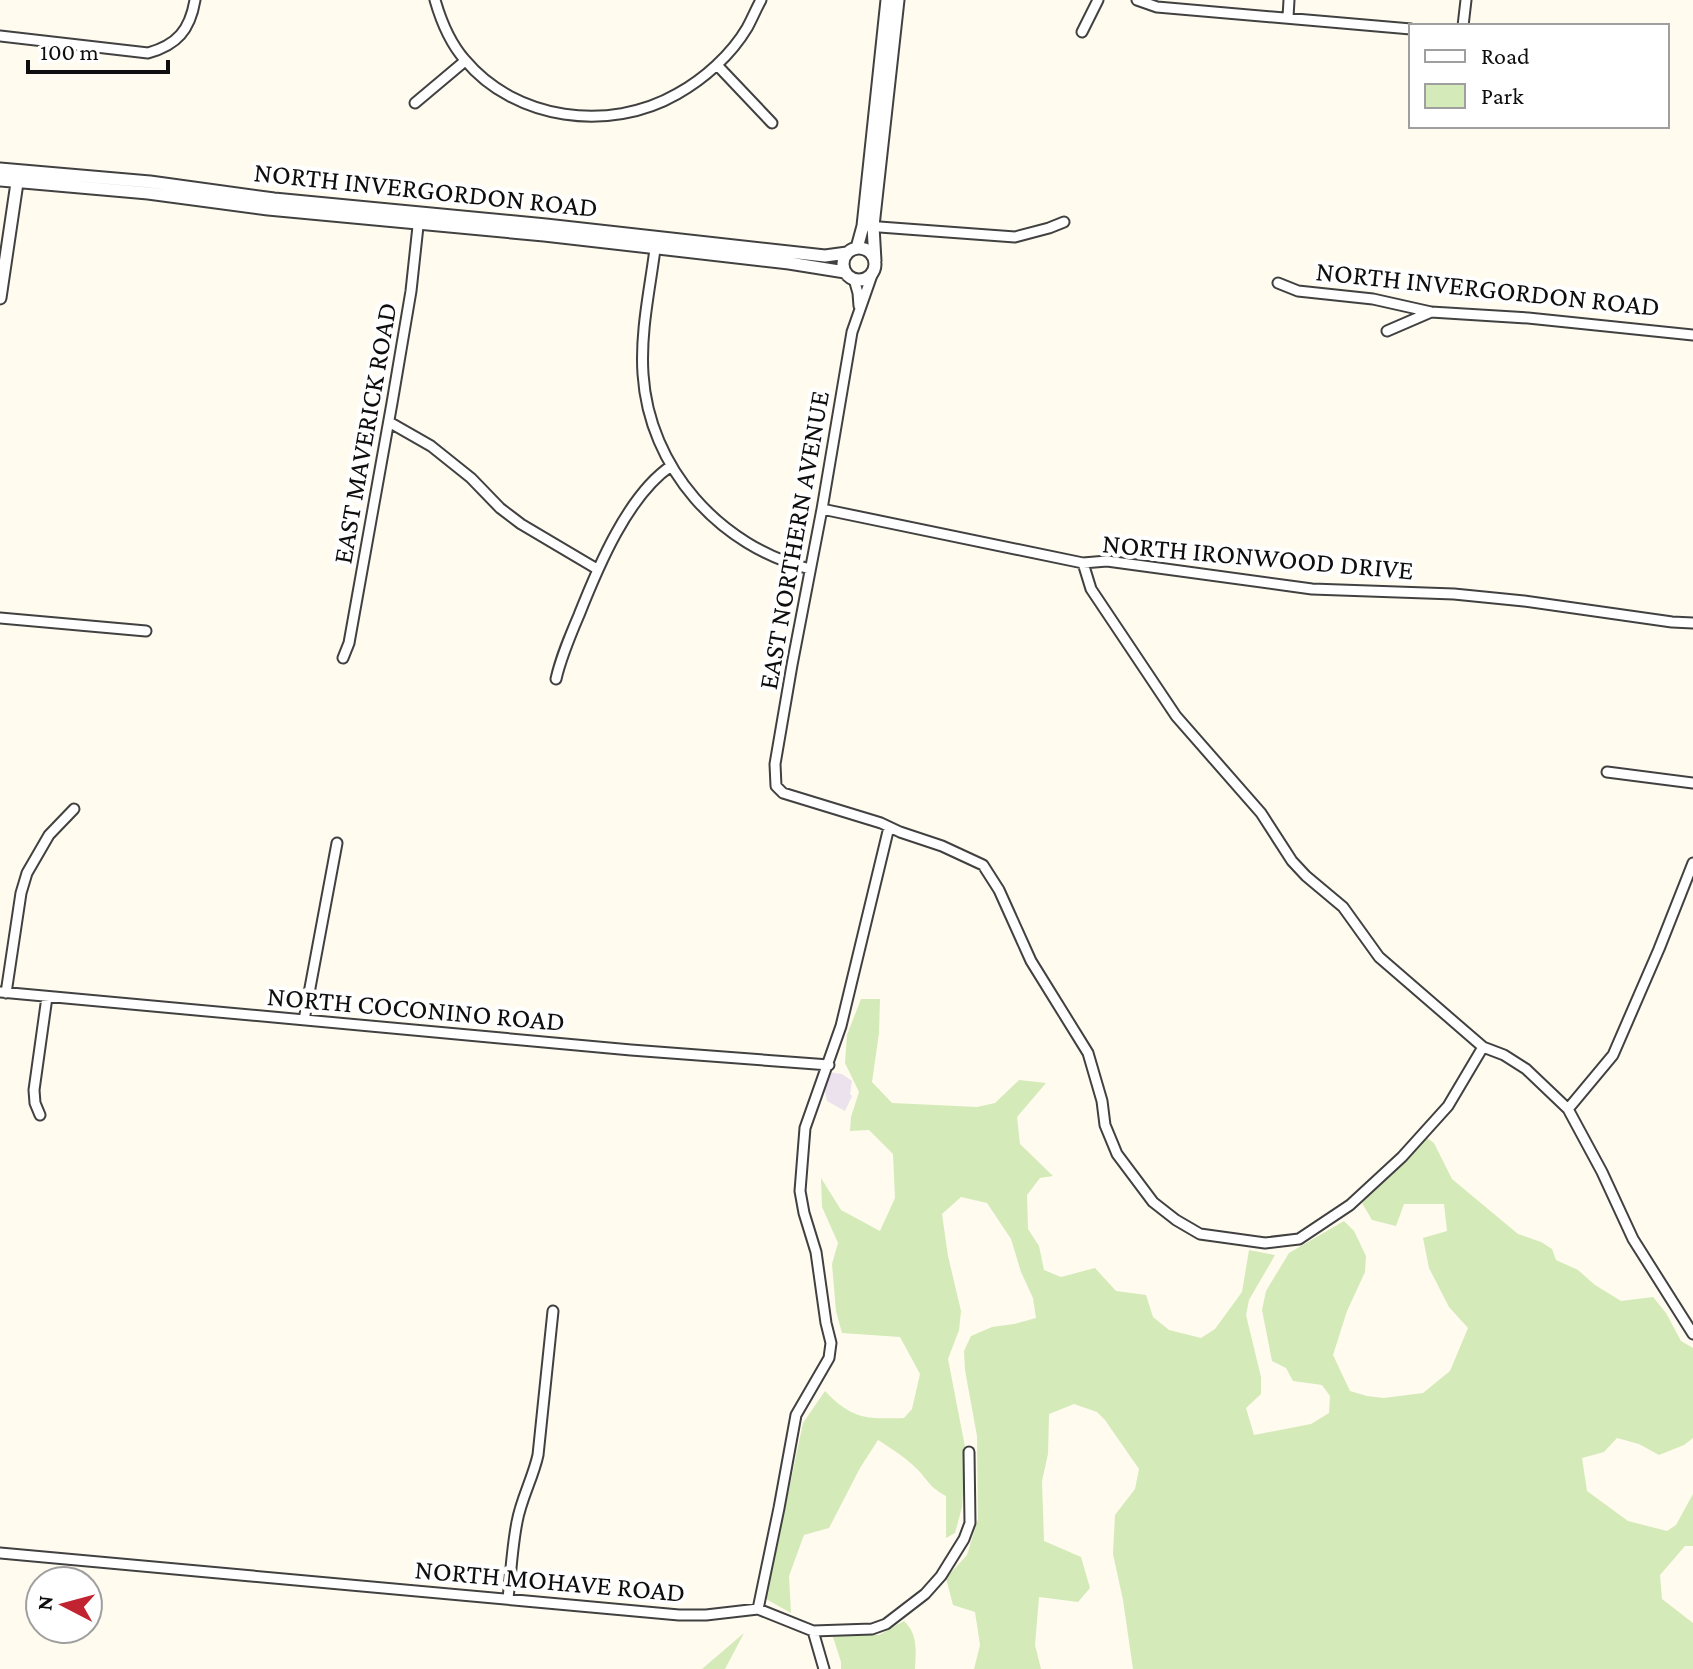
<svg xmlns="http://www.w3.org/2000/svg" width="1693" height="1669" font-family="'Crimson Pro',serif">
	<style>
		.industrial { fill: #ebe2ed }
		.green { fill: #d4eab8 }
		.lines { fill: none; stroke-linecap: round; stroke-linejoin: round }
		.minor-casing { stroke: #414141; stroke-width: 13 }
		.tertiary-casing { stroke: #414141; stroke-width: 15 }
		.minor { stroke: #fff; stroke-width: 9 }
		.tertiary { stroke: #fff; stroke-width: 11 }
		.labels { text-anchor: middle; stroke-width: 8; stroke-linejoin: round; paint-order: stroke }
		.street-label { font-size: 28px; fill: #0e0e0e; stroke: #fff }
	</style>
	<rect width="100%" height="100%" fill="#fffbef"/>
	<path class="industrial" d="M829,1072L842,1074L852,1081L850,1094L852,1096L845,1111L827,1101L824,1086Z"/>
	<path class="green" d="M861,999H880L879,1033L872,1082L892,1103L977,1107L995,1103L1019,1080L1046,1083L1017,1117L1020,1144L1053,1176L1040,1178L1027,1195L1028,1229L1039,1246L1044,1270L1061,1277L1095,1268L1116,1291L1146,1295L1153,1317L1169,1330L1201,1338L1215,1329L1242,1292L1249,1250L1275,1255L1249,1300L1246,1315L1261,1377V1394L1246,1408L1254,1435L1311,1424L1329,1413L1330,1396L1322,1385L1293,1381L1286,1368L1272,1361L1262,1310L1266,1291L1289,1253L1344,1221L1354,1231L1366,1256L1365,1272L1347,1311L1333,1355L1350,1391L1367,1396L1384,1398L1423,1393L1450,1371L1468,1328L1449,1307L1429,1268L1423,1238L1447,1231L1444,1204H1404L1396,1226L1372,1220L1362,1203L1427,1138L1434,1143L1452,1179L1518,1234L1541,1242L1552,1249L1556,1260L1578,1270L1595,1285L1621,1301L1653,1297L1666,1313L1681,1341L1693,1348V1438L1684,1445L1659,1455L1639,1444L1617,1438L1604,1452L1582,1458L1587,1491L1628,1521L1667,1531L1676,1525L1693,1494V1546H1685L1660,1575L1662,1599L1693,1623V1669H1133L1123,1600L1113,1554L1115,1515L1135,1489L1139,1469L1105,1420L1097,1412L1074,1404L1049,1414L1048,1454L1042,1481L1044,1541L1081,1557L1090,1588L1078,1602L1039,1597L1035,1645L1041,1669H974L980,1645L975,1612L953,1605L946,1578L967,1555L978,1519L977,1436L965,1370L964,1351L971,1336L992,1327L1014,1324L1036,1318L1033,1298L1021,1272L1011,1239L987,1203L961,1197L942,1214L948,1256L961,1311L959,1330L948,1359L966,1452L962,1507L955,1533L946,1538V1496C928,1486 929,1481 916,1468C905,1457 892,1449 878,1440L860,1468L829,1528L804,1535L789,1576L791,1613L766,1599L803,1423L825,1391C852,1420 868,1419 904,1418L912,1409L920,1374L900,1337L842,1333L836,1311L832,1264L838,1243L822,1207L821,1178L841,1210L880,1231L895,1198L893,1154L869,1130L850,1131L851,1117L859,1092L845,1063L847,1035Z
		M904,1621C918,1634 916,1651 915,1669H841V1662L832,1634L879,1635Z
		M744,1633L725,1669H702Z"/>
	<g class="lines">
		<g class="minor-casing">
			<path id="minor" d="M435,0C441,21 450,43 465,60C515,120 609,133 677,94C704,79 731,55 747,28C752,19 756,9 761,0
				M1137,0L1157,7L1411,29
				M1288,17L1289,0
				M1463,26L1466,0
				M1082,32L1098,0
				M0,36L148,53C177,45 190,30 195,0
				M717,65L772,123
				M415,103L465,61
				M866,226L1015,237L1049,228L1064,222
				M656,241C651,285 640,329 643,374C649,468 720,547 810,569
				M873,272L852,332L822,509L792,665L775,764L776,786L783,793L881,823L900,832L942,846L983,865L999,890L1031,961L1088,1053L1102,1101L1105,1125L1117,1154L1153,1202L1176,1220L1200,1234L1265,1243L1299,1239L1350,1205L1402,1157L1448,1106L1483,1047
				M854,279L858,293L859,306
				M1278,283L1298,291L1373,299L1431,312L1528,318L1693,335
				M1387,331L1431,312
				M389,422L431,446L471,478L500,508L521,524L597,569
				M822,509L1083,563L1107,561L1312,589L1454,594L1524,601L1672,622L1693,623
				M1083,563L1091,589L1176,716L1261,813L1292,861L1306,876L1343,907L1379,957L1483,1047L1504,1055L1526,1069L1568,1109L1602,1172L1633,1239L1693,1334
				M0,618L146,631
				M343,658L349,643L392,403L411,291L419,217
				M556,679C561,657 570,636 579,615C598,567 628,495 671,466
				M1607,772L1693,783
				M0,992L631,1050L829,1065
				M6,993L21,893L27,873L49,835L74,809
				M304,1020L337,843
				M1568,1109L1613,1055L1659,949L1693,863
				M40,1115L35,1103L34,1090L47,997
				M0,1553L679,1615H706L758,1609L813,1631L872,1629L886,1624L925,1594L941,1576L964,1539L970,1523L969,1452
				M508,1598C511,1573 512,1547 517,1522C521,1499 533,1478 538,1455L553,1311
				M758,1609L779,1508L796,1415L829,1358L831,1343L826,1323L816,1252L804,1213L800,1191L805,1128L841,1026L889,827
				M813,1631L824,1669"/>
		</g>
		<g class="tertiary-casing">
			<path id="tertiary" d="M0,169L150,182L274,199L546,225L825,256L847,253
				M0,180L148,193L268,209L544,235L789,263L845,272
				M857,248L863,226L887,0
				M843 264a16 16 0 1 1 32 0a16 16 0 1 1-32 0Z
				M875,261L873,226L898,0
				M0,298L18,176"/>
		</g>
		<use href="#minor" class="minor"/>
		<use href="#tertiary" class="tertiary"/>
	</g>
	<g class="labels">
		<g class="street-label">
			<text transform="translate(426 189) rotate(6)" y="10">NORTH INVERGORDON ROAD</text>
			<text transform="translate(1488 288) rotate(6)" y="10">NORTH INVERGORDON ROAD</text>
			<text transform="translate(364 433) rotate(-80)" y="10">EAST MAVERICK ROAD</text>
			<text transform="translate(793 540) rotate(-80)" y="10">EAST NORTHERN AVENUE</text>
			<text transform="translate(1258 556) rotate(5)" y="10">NORTH IRONWOOD DRIVE</text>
			<text transform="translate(416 1008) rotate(5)" y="10">NORTH COCONINO ROAD</text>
			<text transform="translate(550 1580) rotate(5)" y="10">NORTH MOHAVE ROAD</text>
		</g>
	</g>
	<rect x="1409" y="24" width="260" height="104" fill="#ffffff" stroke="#9f9f9f" stroke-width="2"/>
	<rect x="1425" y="50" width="40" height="12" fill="#ffffff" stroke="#9f9f9f" stroke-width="2"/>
	<text x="1481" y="64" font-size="24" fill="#0e0e0e">Road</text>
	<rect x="1425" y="84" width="40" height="24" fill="#d4eab8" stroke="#9f9f9f" stroke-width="2"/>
	<text x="1481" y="104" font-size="24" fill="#0e0e0e">Park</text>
	<g transform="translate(64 1605) rotate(276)"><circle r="38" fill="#ffffff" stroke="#9f9f9f" stroke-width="2"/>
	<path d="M0-6L14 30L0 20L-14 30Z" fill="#c12331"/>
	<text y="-12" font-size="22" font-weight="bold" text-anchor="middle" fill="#0e0e0e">N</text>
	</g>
	<path d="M28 60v12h140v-12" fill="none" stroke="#0e0e0e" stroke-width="4"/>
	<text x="40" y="60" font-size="24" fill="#0e0e0e" stroke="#ffffff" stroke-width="6" paint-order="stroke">100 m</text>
</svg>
